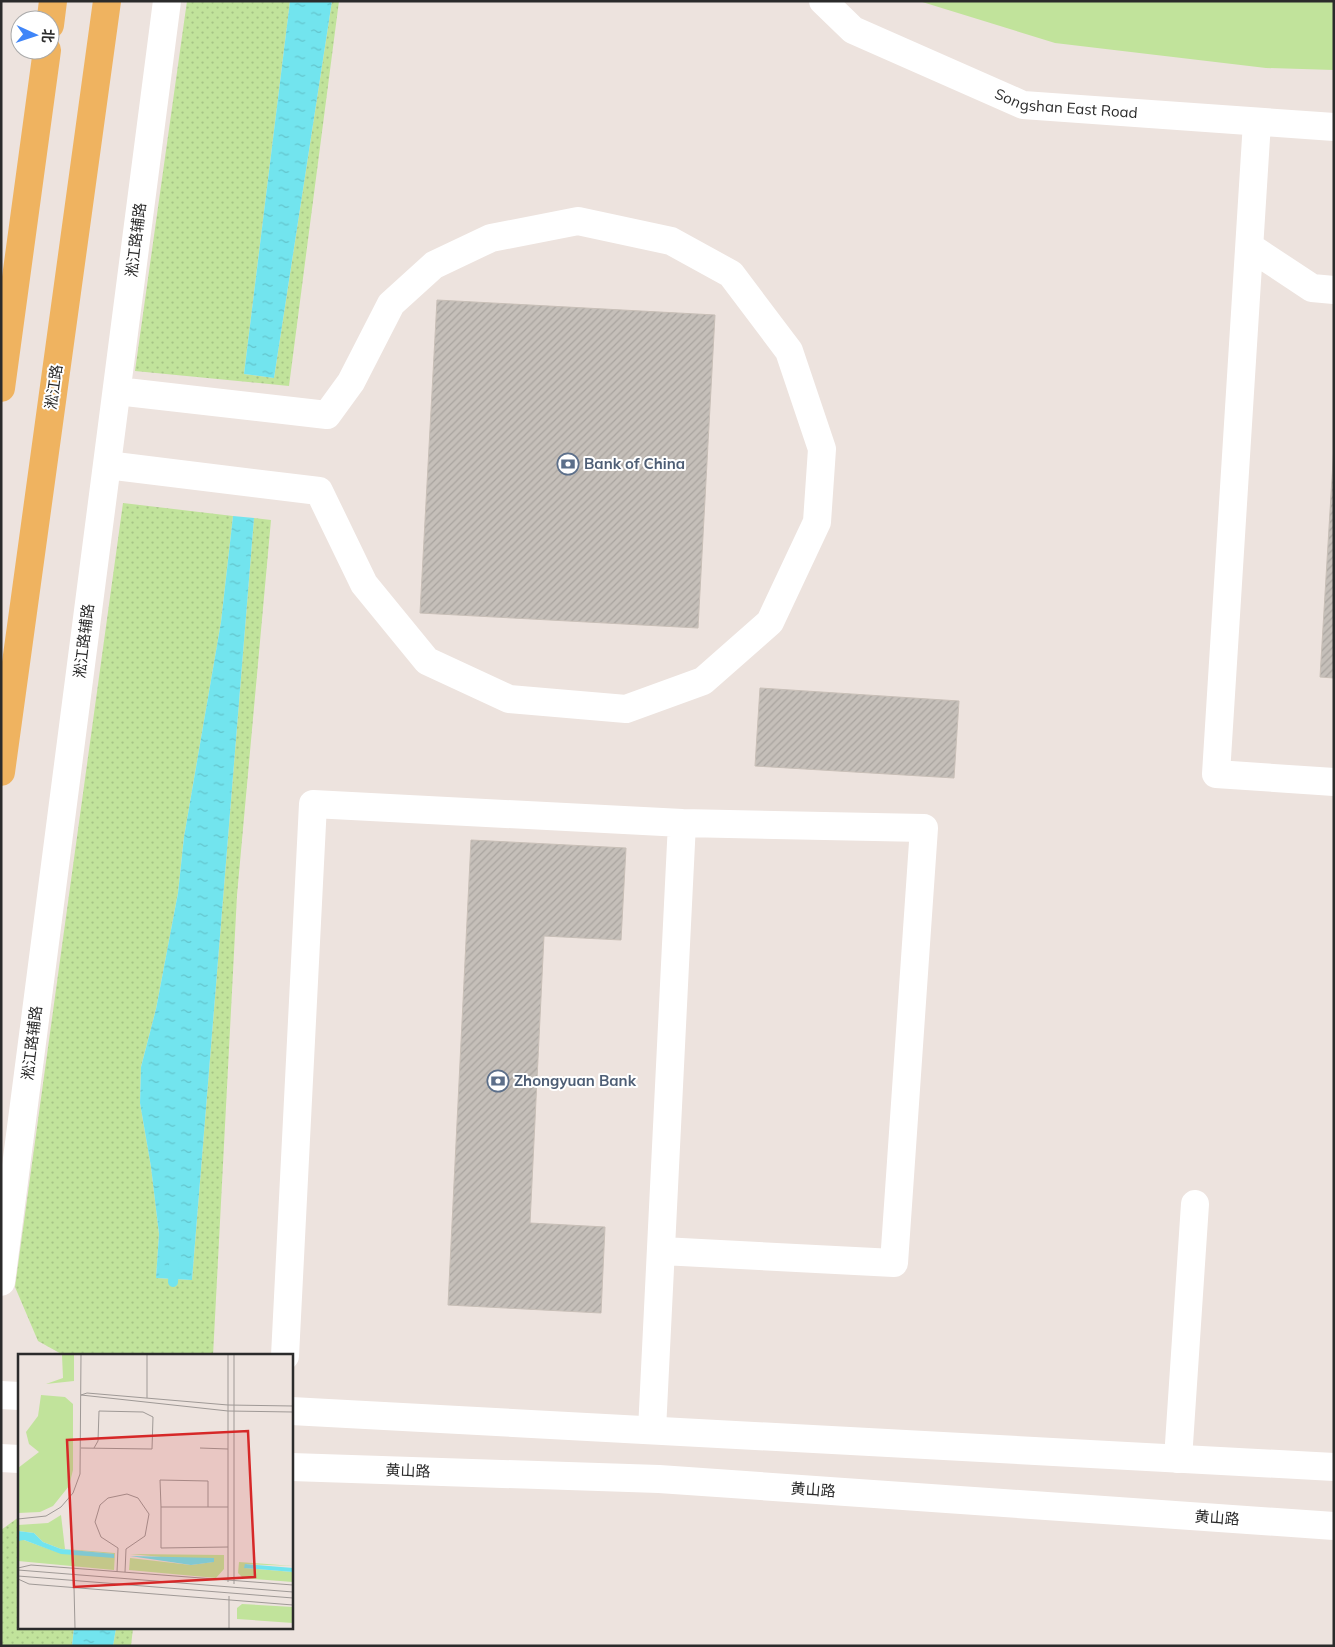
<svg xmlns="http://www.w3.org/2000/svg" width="1335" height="1647" font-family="Mulish,'Noto Sans SC',sans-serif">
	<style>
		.grass { fill: url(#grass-dots) }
		.park { fill: #c1e39b }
		.water { fill: url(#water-ripples) }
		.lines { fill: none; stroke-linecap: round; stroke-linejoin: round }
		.stream { stroke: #72e4ee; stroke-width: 10 }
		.building { fill: url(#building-hatch); stroke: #c8bfb7 }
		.street { stroke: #fff; stroke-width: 28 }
		.secondary { stroke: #fff; stroke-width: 28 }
		.primary { stroke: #efb360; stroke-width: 28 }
		.labels { text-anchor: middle; stroke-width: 4; stroke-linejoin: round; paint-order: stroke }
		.street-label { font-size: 15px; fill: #2b2b2b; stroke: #fff }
		.service-label { font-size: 15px; font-weight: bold; fill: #4e5e75; stroke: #fff; text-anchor: start }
		.inset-road { fill: none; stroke: #9f9996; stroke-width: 1 }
		.view { fill: #d62828; fill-opacity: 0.15; stroke: #d62828; stroke-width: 2.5 }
		.inset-edge { fill: none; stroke: #2b2b2b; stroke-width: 2.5 }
	</style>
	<defs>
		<pattern id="grass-dots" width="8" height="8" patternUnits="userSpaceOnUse" patternTransform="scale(1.25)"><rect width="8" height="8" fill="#c1e39b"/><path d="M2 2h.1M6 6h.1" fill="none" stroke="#a6c386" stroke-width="1.8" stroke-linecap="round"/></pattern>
		<pattern id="water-ripples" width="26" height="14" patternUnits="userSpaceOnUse" patternTransform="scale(1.25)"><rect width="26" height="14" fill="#72e4ee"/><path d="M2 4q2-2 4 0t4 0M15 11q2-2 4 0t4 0" fill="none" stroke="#63c4cc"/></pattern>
		<pattern id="building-hatch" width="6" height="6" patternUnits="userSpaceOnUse" patternTransform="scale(1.25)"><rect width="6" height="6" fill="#c5bfb9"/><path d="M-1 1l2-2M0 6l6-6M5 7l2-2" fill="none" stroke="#a9a49f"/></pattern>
	</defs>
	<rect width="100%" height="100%" fill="#ede3de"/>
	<path class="grass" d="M187,1H290L244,374L274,378L332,1H339L289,386L135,371Z
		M123,503L233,516L221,622L184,837L178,893L156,1009L141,1067L140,1103L151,1167L159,1234L156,1278L192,1280L254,518L271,520L237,895L213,1356H65L38,1341L15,1287Z
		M19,1517V1628H74L72,1646H1V1530Z
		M116,1628H133L131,1646H113Z"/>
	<path class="park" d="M919,1H1334V70L1266,68L1055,43Z"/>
	<path class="water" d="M290,1H332L274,378L244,374Z
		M233,516L254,518L192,1280L156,1278L159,1234L151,1167L140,1103L141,1067L156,1009L178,893L184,837L221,622Z
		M74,1628H116L113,1646H72Z"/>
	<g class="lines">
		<path class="stream" d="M173,1282L174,1265"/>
	</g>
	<path class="building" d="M437,300L715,315L698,628L420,613Z
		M1334,445V678L1320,677Z
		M760,688L959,701L954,778L755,766Z
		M471,840L626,848L621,940L544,936L530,1223L605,1227L601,1313L448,1305Z"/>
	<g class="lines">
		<path class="street" d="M1257,122L1216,774L1334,782
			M1250,247L1312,288L1334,290
			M107,465L319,491L364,584L427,661L509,699L626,709L703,681L770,622L817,522L822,449L789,351L731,274L671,241L578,221L491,238L434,265L391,304L351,382L327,415L117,391
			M1,1282L167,1
			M285,1356L313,804L682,823
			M652,1430L682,823L924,828L894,1263L662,1251
			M1178,1459L1195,1204"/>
		<g class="secondary">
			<path id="s1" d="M823,1L853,30L1023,105L1334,127"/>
			<path d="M1,1395L19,1396"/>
			<path d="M291,1411L1334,1467"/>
			<path d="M1,1458L19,1459"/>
			<path d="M291,1467L659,1479L1334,1526"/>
		</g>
		<path class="primary" d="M50,25L53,1
			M1,388L47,50
			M1,772L107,1"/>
	</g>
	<defs>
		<g id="bank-ring" transform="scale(1.125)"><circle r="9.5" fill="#fff" stroke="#5c6f8a" stroke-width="1.5"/><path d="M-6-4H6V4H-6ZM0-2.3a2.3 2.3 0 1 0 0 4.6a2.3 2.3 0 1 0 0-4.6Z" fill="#5c6f8a"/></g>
	</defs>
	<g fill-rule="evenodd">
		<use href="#bank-ring" x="568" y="464"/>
		<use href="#bank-ring" x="498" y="1081"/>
	</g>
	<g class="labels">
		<g class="street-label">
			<text dy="5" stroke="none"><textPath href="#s1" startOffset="270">Songshan East Road</textPath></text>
			<text transform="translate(136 240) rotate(-83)" y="5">淞江路辅路</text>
			<text transform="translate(54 387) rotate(-82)" y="5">淞江路</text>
			<text transform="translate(84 641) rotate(-83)" y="5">淞江路辅路</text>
			<text transform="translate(32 1043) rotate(-83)" y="5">淞江路辅路</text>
			<text transform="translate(408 1471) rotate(2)" y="5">黄山路</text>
			<text transform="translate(813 1490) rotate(4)" y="5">黄山路</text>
			<text transform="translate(1217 1518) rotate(4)" y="5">黄山路</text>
		</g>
		<g class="service-label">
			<text x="584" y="469">Bank of China</text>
			<text x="514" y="1086">Zhongyuan Bank</text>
		</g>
	</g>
	<g transform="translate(18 1354)">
		<rect width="275" height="275" fill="#ede3de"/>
		<path d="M44,1H56V27L28,30L45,24ZM43,161L47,195L97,199L96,216L0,207V187L3,185L39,198L96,200L43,195L25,188L16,179L0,177V171L30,169ZM112,200L206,201V215L198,224L111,216L112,204L173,211L195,208ZM221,208L275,212L227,210V214L275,218V228L225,224L220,219ZM224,250L275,253V269L219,265V254Z" fill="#c1e39b"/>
		<path d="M23,41L47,43L55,50V116L51,132L35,152L22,158L0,159V114L21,98L11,90L8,78L20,62Z" fill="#c1e39b"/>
		<path d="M0,177L16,179L25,188L43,195L96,200V204L43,200L6,186L0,187ZM112,202L196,204V208L173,211ZM227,210L275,214V218L226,214Z" fill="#72e4ee"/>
		<path class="inset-road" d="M210,1V228M63,41L210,57L275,58M63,41L69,39L210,51L275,52M129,44V1M63,94L134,95L135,63L125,58L81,57L80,87L76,94M182,94L210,95M143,153V194L210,193M190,153V127L142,126L143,153H210M0,165L28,162L43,153L55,139L62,120L63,1M0,214L13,211L275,231M0,216L275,238M99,218L100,194L83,183L77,168L82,151L90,144L109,140L120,144L131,160L127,182L108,195L107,218M0,222L275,244M0,225L11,230L275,251M216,230V1M56,233L57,274M211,274V242"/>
		<path class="view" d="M230,77L237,223L56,233L49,86Z"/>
		<rect width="275" height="275" class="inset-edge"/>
	</g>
	<rect width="1335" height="1647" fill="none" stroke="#2b2b2b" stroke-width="5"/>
	<g transform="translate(35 35) rotate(93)"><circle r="24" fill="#ffffff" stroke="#aaaaaa"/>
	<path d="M0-4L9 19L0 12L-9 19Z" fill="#3f85f8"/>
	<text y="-8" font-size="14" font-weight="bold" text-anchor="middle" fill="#2b2b2b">北</text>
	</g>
</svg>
